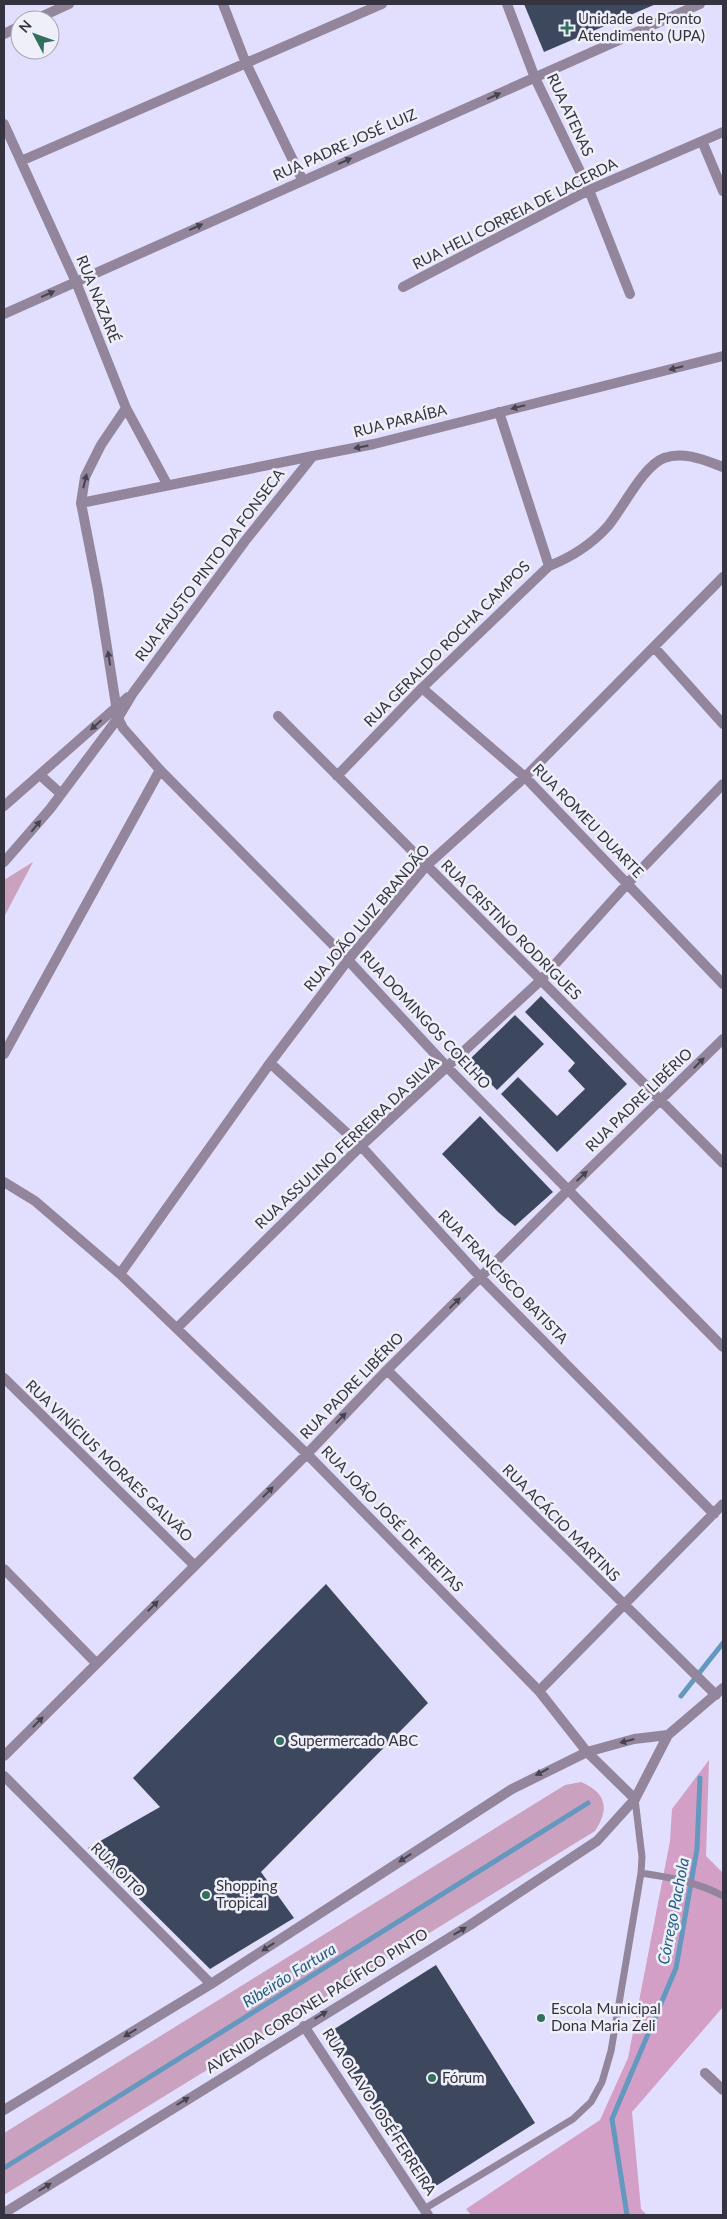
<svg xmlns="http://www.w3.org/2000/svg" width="727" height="2219" font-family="Lato,sans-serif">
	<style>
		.green { fill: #cba1c0 }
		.forest { fill: #d39fc6 }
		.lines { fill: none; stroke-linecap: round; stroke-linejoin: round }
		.stream { stroke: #6398bf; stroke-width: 5 }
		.building { fill: #3d485e }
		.service { stroke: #93869c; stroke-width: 7 }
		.minor { stroke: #93869c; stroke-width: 10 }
		.tertiary { stroke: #93869c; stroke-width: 10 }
		.oneway { fill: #474452 }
		.poi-dot { fill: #32705d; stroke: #efeffa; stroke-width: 2 }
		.labels { text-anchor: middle; stroke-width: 5; stroke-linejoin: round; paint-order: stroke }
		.poi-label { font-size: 15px; fill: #34333f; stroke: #efeffa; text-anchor: start }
		.street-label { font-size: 15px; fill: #34333f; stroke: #efeffa }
		.water-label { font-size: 16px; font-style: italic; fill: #215d84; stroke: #efeffa }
	</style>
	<rect width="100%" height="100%" fill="#e1dffd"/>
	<path class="green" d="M33,862L4,917V880Z
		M581,1782C606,1793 610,1808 595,1831L4,2195V2133L565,1785Z"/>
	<path class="forest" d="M709,1760L706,1856L723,1873V2007L632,2112L641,2209L647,2215H471L466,2209L600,2120L628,2058L670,1841L672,1809Z"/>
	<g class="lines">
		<path class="stream" d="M681,1696L723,1643
			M4,2168L588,1803
			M627,2215L612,2119L676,1968L697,1849L700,1778"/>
	</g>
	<path class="building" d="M524,4H656L544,52Z
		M541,996L627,1084L557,1152L501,1094L518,1077L557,1116L585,1089L568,1071L575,1063L525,1012Z
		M515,1015L544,1044L497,1090L468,1061Z
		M480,1116L553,1192L515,1226L498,1212L442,1154Z
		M326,1584L428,1703L261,1872L294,1918L210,1969L88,1848L160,1807L133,1778Z
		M436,1965L535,2123L428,2191L328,2033Z"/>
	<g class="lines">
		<path class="service" d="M635,1799L642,1857L641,1873C668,1877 698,1882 723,1896
			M424,2209L573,2119L591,2102L602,2082L611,2051L641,1873"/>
		<path class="minor" d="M223,4L245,61L302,179
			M507,4L535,78L589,190L630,294
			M34,20L69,4
			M4,34L20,26
			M4,124L76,282L126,408L167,484
			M702,141L723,191
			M21,161L382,4
			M403,287L589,190L723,132
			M126,408L101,445L85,477L81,503L98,590L118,718L123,728L160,770L348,960L448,1068L723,1347
			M499,412L549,566
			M81,503L313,456
			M654,647L723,724
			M422,688L525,777L723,984
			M278,716L723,1163
			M337,776L422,688L549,566C572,557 591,545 608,526C623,508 643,466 664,458C684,451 704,460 723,467
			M4,1054L160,770
			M270,1063L361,1146L481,1278L714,1514
			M4,1182L35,1201L120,1274L307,1454L539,1691L587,1752L635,1799
			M120,1274L270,1063L348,960L426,866L525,777L723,577
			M177,1328L361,1146L540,981L628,883L723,784
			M387,1370L716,1695
			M4,1378L194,1565
			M4,1569L96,1663
			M539,1691L723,1504
			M4,1756L307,1454L387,1370L569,1189L723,1039
			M4,1776L211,1984
			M304,2026L428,2215
			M705,2073L723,2090"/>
		<path class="tertiary" d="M4,314L700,4
			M40,775L60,793
			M4,806L128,697
			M4,862L50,809L118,718L133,693L245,541L313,456L374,444L723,356
			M4,2110L211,1984L512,1789L587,1752L634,1739L668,1735
			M4,2213L470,1925L597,1841L635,1799L668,1735L723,1688"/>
	</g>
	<defs><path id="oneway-solid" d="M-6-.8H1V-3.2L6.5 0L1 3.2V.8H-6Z" transform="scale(1.25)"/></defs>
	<g class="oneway">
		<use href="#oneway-solid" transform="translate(494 96) rotate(-24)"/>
		<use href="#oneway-solid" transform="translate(345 161) rotate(-24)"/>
		<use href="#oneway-solid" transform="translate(196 227) rotate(-24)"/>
		<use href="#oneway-solid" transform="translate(48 294) rotate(-24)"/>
		<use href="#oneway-solid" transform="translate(676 368) rotate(166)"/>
		<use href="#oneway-solid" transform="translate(518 407) rotate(166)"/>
		<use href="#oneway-solid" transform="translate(361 447) rotate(169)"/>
		<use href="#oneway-solid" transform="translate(85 481) rotate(-76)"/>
		<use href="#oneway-solid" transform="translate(109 658) rotate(-99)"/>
		<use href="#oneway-solid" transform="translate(96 725) rotate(138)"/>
		<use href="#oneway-solid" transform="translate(36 826) rotate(-51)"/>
		<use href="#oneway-solid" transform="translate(699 1063) rotate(-45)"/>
		<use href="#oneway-solid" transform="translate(582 1176) rotate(-43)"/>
		<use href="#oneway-solid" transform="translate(455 1303) rotate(-44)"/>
		<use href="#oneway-solid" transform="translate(341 1418) rotate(-46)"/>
		<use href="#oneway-solid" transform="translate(268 1492) rotate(-45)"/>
		<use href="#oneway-solid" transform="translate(153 1606) rotate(-45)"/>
		<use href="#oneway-solid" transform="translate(38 1722) rotate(-45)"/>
		<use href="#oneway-solid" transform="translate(627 1741) rotate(165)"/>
		<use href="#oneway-solid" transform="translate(542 1772) rotate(152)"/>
		<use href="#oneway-solid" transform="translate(405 1858) rotate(147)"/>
		<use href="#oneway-solid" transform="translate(460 1931) rotate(-31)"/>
		<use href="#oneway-solid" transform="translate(268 1947) rotate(147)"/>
		<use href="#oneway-solid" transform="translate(321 2015) rotate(-31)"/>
		<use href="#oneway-solid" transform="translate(130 2033) rotate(149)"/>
		<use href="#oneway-solid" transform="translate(183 2101) rotate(-32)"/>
		<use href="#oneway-solid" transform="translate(45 2187) rotate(-32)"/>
	</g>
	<g class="poi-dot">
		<path d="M564.5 20.5h5v5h5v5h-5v5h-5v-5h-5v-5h5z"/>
		<circle cx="280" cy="1741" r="5"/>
		<circle cx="206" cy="1895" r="5"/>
		<circle cx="541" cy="2018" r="5"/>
		<circle cx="432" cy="2078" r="5"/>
	</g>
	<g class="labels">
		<g class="poi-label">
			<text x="578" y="24">Unidade de Pronto<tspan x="578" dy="17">Atendimento (UPA)</tspan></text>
			<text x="290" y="1746">Supermercado ABC</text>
			<text x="216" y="1891">Shopping<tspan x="216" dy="17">Tropical</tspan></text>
			<text x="551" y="2014">Escola Municipal<tspan x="551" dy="17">Dona Maria Zeli</tspan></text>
			<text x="442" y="2083">Fórum</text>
		</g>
		<g class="street-label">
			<text transform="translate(570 115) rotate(65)" y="5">RUA ATENAS</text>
			<text transform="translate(345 145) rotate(-24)" y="5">RUA PADRE JOSÉ LUIZ</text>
			<text transform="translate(515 214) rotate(-27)" y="5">RUA HELI CORREIA DE LACERDA</text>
			<text transform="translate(98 299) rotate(68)" y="5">RUA NAZARÉ</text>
			<text transform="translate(400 421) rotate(-14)" y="5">RUA PARAÍBA</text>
			<text transform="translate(210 565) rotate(-53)" y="5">RUA FAUSTO PINTO DA FONSECA</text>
			<text transform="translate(447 644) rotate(-45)" y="5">RUA GERALDO ROCHA CAMPOS</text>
			<text transform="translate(588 821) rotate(46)" y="5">RUA ROMEU DUARTE</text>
			<text transform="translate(367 918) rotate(-50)" y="5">RUA JOÃO LUIZ BRANDÃO</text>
			<text transform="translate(511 930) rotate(45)" y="5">RUA CRISTINO RODRIGUES</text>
			<text transform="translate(425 1020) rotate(47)" y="5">RUA DOMINGOS COELHO</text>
			<text transform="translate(639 1100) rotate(-44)" y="5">RUA PADRE LIBÉRIO</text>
			<text transform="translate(347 1143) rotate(-43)" y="5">RUA ASSULINO FERREIRA DA SILVA</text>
			<text transform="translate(503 1277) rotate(46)" y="5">RUA FRANCISCO BATISTA</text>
			<text transform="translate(352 1386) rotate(-46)" y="5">RUA PADRE LIBÉRIO</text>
			<text transform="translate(109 1461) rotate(44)" y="5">RUA VINÍCIUS MORAES GALVÃO</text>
			<text transform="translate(392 1519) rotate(46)" y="5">RUA JOÃO JOSÉ DE FREITAS</text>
			<text transform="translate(561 1523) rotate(45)" y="5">RUA ACÁCIO MARTINS</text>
			<text transform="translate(118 1870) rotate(45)" y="5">RUA OITO</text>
			<text transform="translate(317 2001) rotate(-32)" y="5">AVENIDA CORONEL PACÍFICO PINTO</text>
			<text transform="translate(379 2112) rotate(57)" y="5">RUA OLAVO JOSÉ FERREIRA</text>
		</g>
		<g class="water-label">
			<text transform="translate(673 1911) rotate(-79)" y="6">Córrego Pachola</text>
			<text transform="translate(289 1975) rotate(-32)" y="6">Ribeirão Fartura</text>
		</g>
	</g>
	<rect width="727" height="2219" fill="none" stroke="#34333f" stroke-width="10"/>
	<g transform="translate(35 35) rotate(311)"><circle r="24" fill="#efeffa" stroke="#a4a4af"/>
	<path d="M0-4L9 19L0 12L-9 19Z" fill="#32705d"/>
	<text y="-8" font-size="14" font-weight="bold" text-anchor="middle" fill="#34333f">N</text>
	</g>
</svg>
